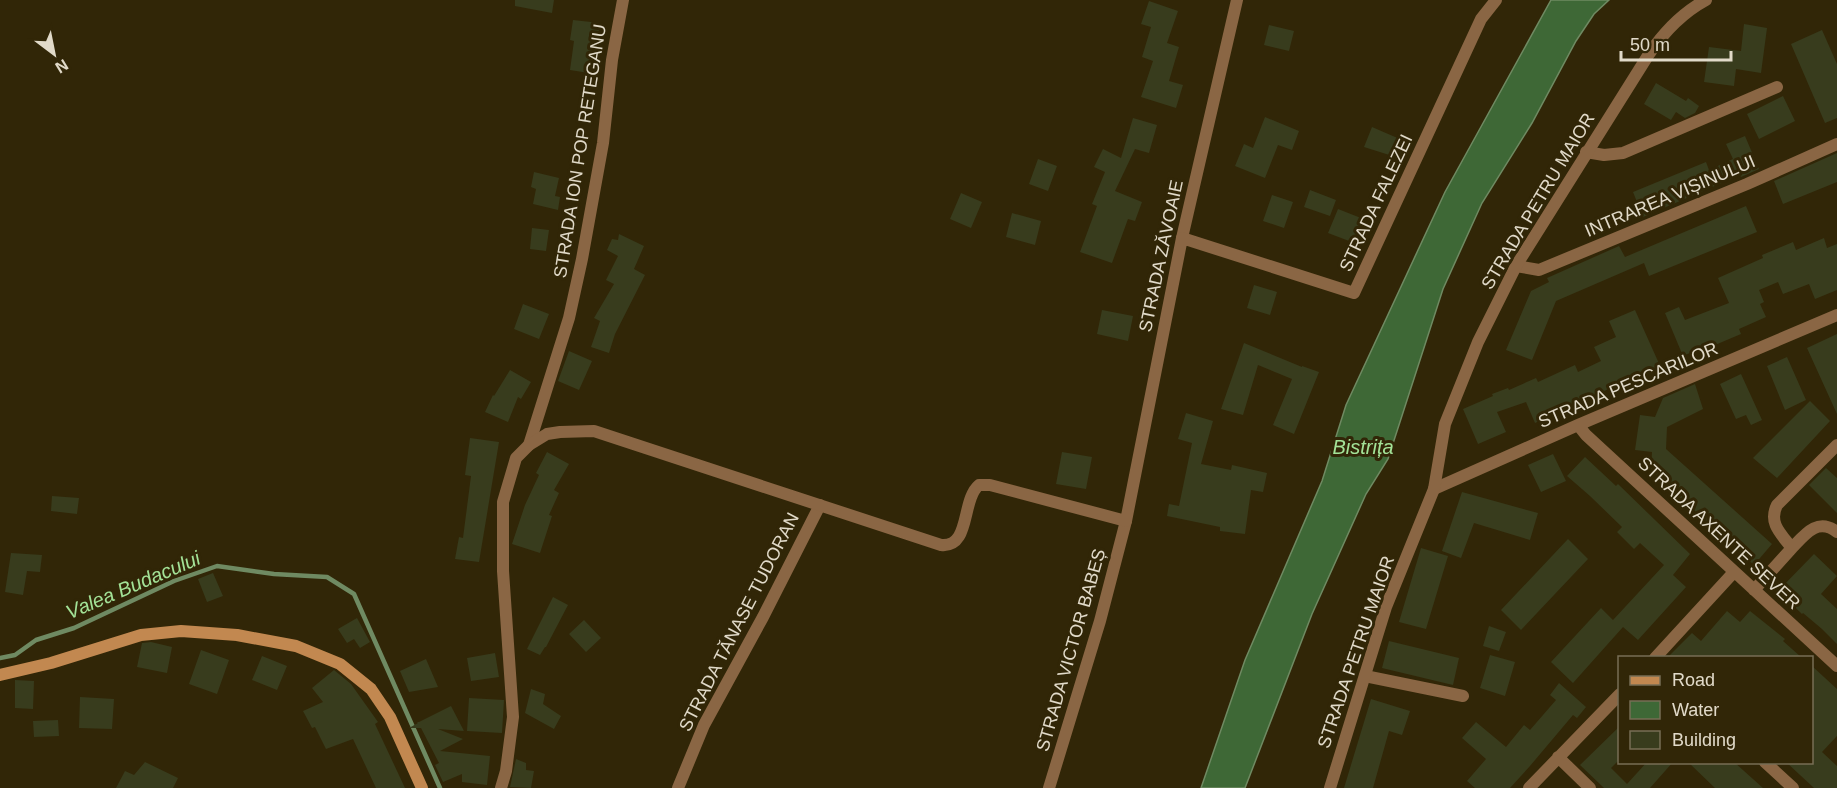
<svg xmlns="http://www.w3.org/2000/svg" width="1837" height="788" font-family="Arial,sans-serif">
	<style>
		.water { fill: #3e6836; stroke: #6f8a62; stroke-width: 1.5 }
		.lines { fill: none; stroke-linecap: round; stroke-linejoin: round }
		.stream { stroke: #6f8a62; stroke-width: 4.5 }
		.building { fill: #383c1d }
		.minor { stroke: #8a6644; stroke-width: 12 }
		.tertiary { stroke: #8a6644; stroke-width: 12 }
		.secondary { stroke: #c28850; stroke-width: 12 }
		.labels { text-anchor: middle; stroke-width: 6; stroke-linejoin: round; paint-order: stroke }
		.street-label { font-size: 18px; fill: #e1dac9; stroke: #312607 }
		.water-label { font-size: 20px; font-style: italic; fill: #a3e297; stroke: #312607 }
	</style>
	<rect width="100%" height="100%" fill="#312607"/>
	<path class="water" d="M1551,0H1609L1594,14L1576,41L1532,123L1482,203L1443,289L1388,459L1366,494L1312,614L1245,788H1201L1245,660L1322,481L1346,405L1445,192Z"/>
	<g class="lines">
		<path class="stream" d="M0,658L15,655L36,640L74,628L174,581L217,566L274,574L327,577L354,594L440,788"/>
	</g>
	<path class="building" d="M515,0H554L552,13L515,6Z
		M1149,1L1178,11L1167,43L1179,47L1169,81L1183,85L1176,108L1141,97L1153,61L1142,57L1151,27L1141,24Z
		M573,20L600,23L597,44H594L589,73L570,70L574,41L570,40Z
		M1744,24L1767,28L1761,73L1736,69L1734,86L1704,82L1709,47L1741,51Z
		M1269,25L1294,31L1289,51L1264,45Z
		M1822,30L1837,64V118L1825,123L1791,44Z
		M1656,83L1686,101L1688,98L1699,106L1695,113L1685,118L1676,112L1671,120L1644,104Z
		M1783,96L1795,121L1759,139L1747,114Z
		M1265,117L1299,131L1292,150L1278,145L1265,178L1235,166L1244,144L1253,148Z
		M1133,118L1157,125L1149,153L1135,149L1115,191L1142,202L1135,221L1128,219L1112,263L1080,252L1097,206L1092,204L1105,172L1094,167L1103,149L1121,158Z
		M1372,127L1409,143L1402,159L1364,147Z
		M1745,136L1759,169L1741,177L1740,175L1643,217L1633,192L1706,162L1709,170L1733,159L1726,144Z
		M1837,153V182L1783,204L1774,181Z
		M1038,159L1057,166L1048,191L1029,184Z
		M534,172L559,178L555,196L560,197L558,210L533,204L536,189L531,187Z
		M1310,190L1336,200L1330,216L1304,207Z
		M961,193L982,202L971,228L950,219Z
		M1272,195L1293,202L1284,228L1263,221Z
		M1746,206L1757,232L1649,276L1644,263L1556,301L1532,360L1506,350L1531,291L1549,282L1547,278L1619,246L1625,257Z
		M1338,209L1366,220L1357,244L1328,233Z
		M1012,213L1041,221L1035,245L1006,237Z
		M532,228L549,230L546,251L530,249Z
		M619,234L644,246L634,269L645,275L615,334L609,353L591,347L600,321L594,318L614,284L606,280L618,256L607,250L612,239L618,240Z
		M1824,238L1827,248L1837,244V290L1815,299L1809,284L1783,294L1778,282L1759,290L1764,302L1760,304L1766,317L1739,329L1741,334L1715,345L1717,349L1702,355L1699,349L1683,356L1665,313L1679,307L1685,320L1729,303L1718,278L1763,258L1762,255L1793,242L1796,250Z
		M1254,285L1277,292L1270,315L1247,308Z
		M523,304L549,314L539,339L514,329Z
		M1102,310L1133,316L1128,341L1097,334Z
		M1635,310L1661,368L1643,376L1641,374L1535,423L1526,402L1497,412L1506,432L1478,444L1463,409L1493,396L1492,394L1508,388L1509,390L1536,378L1538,382L1575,365L1578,372L1601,361L1594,347L1616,337L1609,321Z
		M1837,334V414L1807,348Z
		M1244,343L1302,367V366L1319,372L1294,434L1273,425L1292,379L1258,365L1243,415L1221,409Z
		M569,351L592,361L579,390L558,381Z
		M1787,357L1806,400L1785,410L1767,366Z
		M510,370L531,382L521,399L518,397L508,422L485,412L493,395L494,396Z
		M1741,374L1762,420L1751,425L1746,415L1736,419L1720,384Z
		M1695,384L1703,409L1667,427L1666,449L1772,544L1754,565L1651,471L1652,452L1635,450L1640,415L1655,417L1663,398Z
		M1810,401L1830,421L1777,478L1753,458Z
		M1186,413L1213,421L1201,464L1231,470L1232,465L1267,473L1263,492L1251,490L1245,534L1220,531V527L1167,516L1169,504L1179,506L1192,443L1178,439Z
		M470,438L499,442L479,562L455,559L459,537L463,538L471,476L465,475Z
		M547,452L569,464L554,490L559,493L549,515L552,516L540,553L512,544L525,505L539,475L536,473Z
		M1062,452L1092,457L1086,489L1056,484Z
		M1553,454L1566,481L1541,492L1528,465Z
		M1585,457L1616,486L1618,484L1690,554L1673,575L1686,587L1638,640L1623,627L1573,683L1551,662L1601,608L1613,620L1664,565L1640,543L1634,549L1617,532L1622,527L1590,496L1567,476Z
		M1826,468L1837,478V513L1809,485Z
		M1462,492L1538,513L1530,540L1474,523L1461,558L1442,551Z
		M52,496L79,498L77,514L51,511Z
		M1568,539L1588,559L1521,630L1501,610Z
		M1421,548L1448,556L1426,629L1399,622Z
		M11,553L42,555L40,572L27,571L23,595L5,592Z
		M1814,554L1837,576L1821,594L1837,609V644L1822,629L1803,613L1802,614L1778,591Z
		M213,573L223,596L207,602L198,579Z
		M553,597L568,605L546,647H545L540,655L527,649Z
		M1727,611L1740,622L1750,611L1785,639L1783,641L1801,657H1668L1692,633L1701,641Z
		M357,618L370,642L360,648L354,639L347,643L338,629Z
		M584,620L601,638L586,652L569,634Z
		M1489,626L1506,632L1499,651L1483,646Z
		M1389,641L1459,658L1453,685L1382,668Z
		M151,642L172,647L167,673L137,667L142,643Z
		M201,650L229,660L217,694L189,684Z
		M495,653L499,677L471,681L467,658Z
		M1490,655L1515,662L1505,696L1480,688Z
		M262,656L287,666L277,690L252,680Z
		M426,659L438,687L409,692L400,671Z
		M1812,666L1837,689V736L1822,752L1837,766V788H1814L1786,762H1812Z
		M334,670L351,684L378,722L375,724L405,788H376L353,739L326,749L315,727L312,728L303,711L323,702L312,688Z
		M15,680L34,681L33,709L15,708Z
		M1559,683L1586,707L1577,718L1573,715L1530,766L1510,788H1475L1467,781L1486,759L1462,738L1476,722L1506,747L1524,725L1530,730L1556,700L1550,695Z
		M531,689L545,694L543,704L561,716L554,729L525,713Z
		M80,697L114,699L112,729L79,728Z
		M469,698L504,700L502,733L467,731Z
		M1371,699L1410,711L1402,735L1389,731L1373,788H1344Z
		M451,706L464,731L438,729L463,739L440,751L490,756L487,785L462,782V774L443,782L435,765L439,763L421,728H409L418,723L417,722H419Z
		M58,720L59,736L34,737L33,721Z
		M1620,726V759L1611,768L1627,784L1647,762H1673L1650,788H1604L1580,765Z
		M516,759L526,763V770L534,771L531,788L510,787Z
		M145,762L178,778L173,788H116L125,771L134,775Z
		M1688,762H1734L1763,788H1715Z"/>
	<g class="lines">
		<path class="minor" d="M1586,152L1604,155L1623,153L1777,87
			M1182,238L1237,0
			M1516,266L1539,270L1747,184L1837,144
			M1578,425L1586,435L1837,666
			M529,445L569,318L582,259L603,143L612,60L623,0
			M1434,489L1578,425L1837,315
			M1792,548C1805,534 1818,517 1837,532
			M1754,590L1792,548C1781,534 1768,523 1777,505L1837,445
			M1655,658L1734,572
			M1365,676L1463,696
			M1558,757L1590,788
			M1765,762L1793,788
			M678,788L704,725L763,617L820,505
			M1049,788L1100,621L1126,521
			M1529,788L1620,694"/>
		<path class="tertiary" d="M501,788L506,771L513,717L503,571V502L516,458L529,445L547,434L560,432L594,431L941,545C971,548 961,500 979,485H990L1126,521L1182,238L1354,293L1481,19L1496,0
			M1330,788L1386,607L1434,489L1445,424L1478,342L1516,266L1649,54C1664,32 1682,13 1706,0"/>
		<path class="secondary" d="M0,675L51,663L141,635L181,631L237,635L296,646L340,664L371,689L390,717L422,788"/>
	</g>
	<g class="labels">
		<g class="street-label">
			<text transform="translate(580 151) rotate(-81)" y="6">STRADA ION POP RETEGANU</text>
			<text transform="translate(1670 196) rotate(-23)" y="6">INTRAREA VIȘINULUI</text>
			<text transform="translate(1538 201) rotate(-59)" y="6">STRADA PETRU MAIOR</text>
			<text transform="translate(1376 203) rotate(-65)" y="6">STRADA FALEZEI</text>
			<text transform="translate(1161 256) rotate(-78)" y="6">STRADA ZĂVOAIE</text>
			<text transform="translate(1628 385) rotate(-23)" y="6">STRADA PESCARILOR</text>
			<text transform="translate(1719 533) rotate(43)" y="6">STRADA AXENTE SEVER</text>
			<text transform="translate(739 622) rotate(-63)" y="6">STRADA TĂNASE TUDORAN</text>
			<text transform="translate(1071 650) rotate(-74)" y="6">STRADA VICTOR BABEȘ</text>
			<text transform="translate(1356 652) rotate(-71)" y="6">STRADA PETRU MAIOR</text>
		</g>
		<g class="water-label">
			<text x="1363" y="454">Bistrița</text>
			<text transform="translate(133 585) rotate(-23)" y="7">Valea Budacului</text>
		</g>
	</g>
	<rect x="1618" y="656" width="195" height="108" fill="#312607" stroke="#776e55" stroke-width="1.5"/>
	<rect x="1630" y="676" width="30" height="9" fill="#c28850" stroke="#776e55" stroke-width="1.5"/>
	<text x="1672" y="686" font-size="18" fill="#e1dac9">Road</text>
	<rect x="1630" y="701" width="30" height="18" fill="#3e6836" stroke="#776e55" stroke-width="1.5"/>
	<text x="1672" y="716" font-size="18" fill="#e1dac9">Water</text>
	<rect x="1630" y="731" width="30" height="18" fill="#383c1d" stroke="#776e55" stroke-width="1.5"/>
	<text x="1672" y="746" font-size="18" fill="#e1dac9">Building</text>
	<g transform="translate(54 54) rotate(148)" stroke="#312607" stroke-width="4.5" paint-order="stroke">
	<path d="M0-4.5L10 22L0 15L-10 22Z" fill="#e1dac9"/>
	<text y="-9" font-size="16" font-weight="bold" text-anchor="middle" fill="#e1dac9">N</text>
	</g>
	<path d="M1621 51v9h110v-9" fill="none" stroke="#e1dac9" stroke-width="3"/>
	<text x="1630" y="51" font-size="18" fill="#e1dac9" stroke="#312607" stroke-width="4.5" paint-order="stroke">50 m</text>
</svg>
